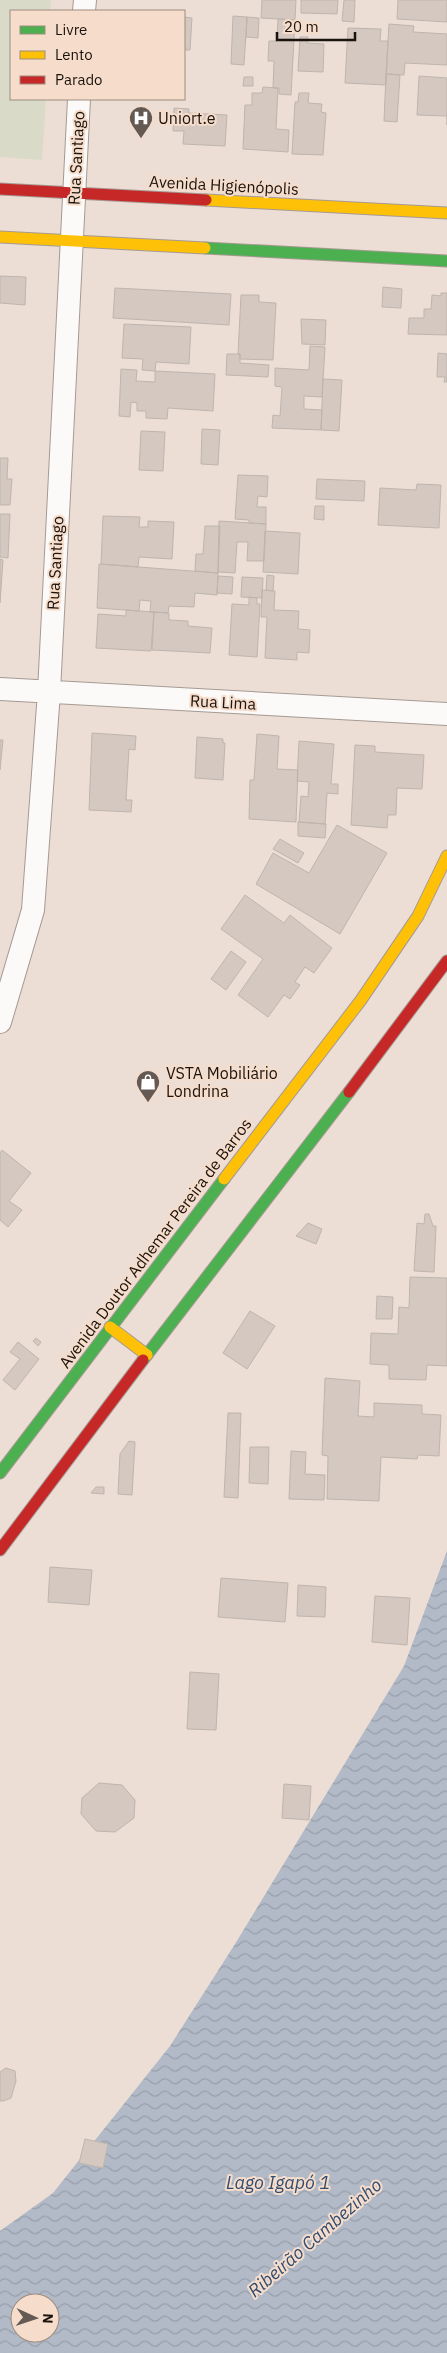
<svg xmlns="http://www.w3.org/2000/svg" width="447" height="2353" font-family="'IBM Plex Sans',sans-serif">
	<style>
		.green { fill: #d9dbc8 }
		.water { fill: url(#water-waves); fill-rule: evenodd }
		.building { fill: #d4c8c1; stroke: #bfb5ad }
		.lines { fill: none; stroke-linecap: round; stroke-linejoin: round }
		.street-casing { stroke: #a59a93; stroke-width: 24 }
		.fast-casing { stroke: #a59a93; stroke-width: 13 }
		.slow-casing { stroke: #a59a93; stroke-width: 13 }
		.jam-casing { stroke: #a59a93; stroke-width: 13 }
		.street { stroke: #fcfaf9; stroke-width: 22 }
		.fast { stroke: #4caf50; stroke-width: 11 }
		.slow { stroke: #ffc107; stroke-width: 11 }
		.jam { stroke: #c62828; stroke-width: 11 }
		.labels { text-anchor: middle; stroke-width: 4; stroke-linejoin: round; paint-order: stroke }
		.poi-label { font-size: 16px; fill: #1b130d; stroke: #f6ddcb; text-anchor: start }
		.street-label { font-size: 16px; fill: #1b130d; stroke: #f6ddcb }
		.water-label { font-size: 18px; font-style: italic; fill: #304c70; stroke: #f6ddcb }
	</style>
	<defs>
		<pattern id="water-waves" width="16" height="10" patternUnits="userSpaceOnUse" patternTransform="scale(1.25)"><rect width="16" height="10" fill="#b2bac8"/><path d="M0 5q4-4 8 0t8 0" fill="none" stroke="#989fab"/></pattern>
	</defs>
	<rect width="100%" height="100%" fill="#ecded5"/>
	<path class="green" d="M0,0H51L50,11H11V99H46L42,160L0,157Z"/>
	<path class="water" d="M447,1551V2353H0V2231L53,2193L170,2046L235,1944L404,1666ZM20,2303H50V2333H20Z"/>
	<path class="building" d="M262,0H296L295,20L261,18Z
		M301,0H338L337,14L301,13Z
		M344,0H355L354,22L342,21Z
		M398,0H447V22L397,19Z
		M233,16L247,17L244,65L231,64Z
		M184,17L192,18L190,50H184Z
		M247,17L259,18L258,38L246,37Z
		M278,19L295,20L291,95L279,94V88H273L274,61H268L269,41H277Z
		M389,24L414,26L413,32L447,34V65L405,63L404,75L386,74Z
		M348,28L381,29L380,41H388L386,85L345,83Z
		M300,37H308L307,43L324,44L323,72L298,71Z
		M386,74L400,75L397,122L384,121Z
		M419,76L447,78V125V116L417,115Z
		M244,77H253V86H243Z
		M263,87L278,88L276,129L289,130L288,152L243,149L245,105H252V93H262Z
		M299,93H309L308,103L322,104L321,112L326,113L323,155L292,154L295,102H298Z
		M174,108L189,109V113L227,115L225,146L183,144L184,131H173Z
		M0,276L26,277L25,305L0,303Z
		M383,287L402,289L401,308L382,307Z
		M115,288L231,294L229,325L113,318Z
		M441,293H447V335L408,334L409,318H424V309H431L432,295L441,296Z
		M241,295H259V302L276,303L273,360L240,359V354H238Z
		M301,319L326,320L325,345L302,344Z
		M124,324L191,327L189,364L156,362L155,371L142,370L143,359L122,358Z
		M310,346L325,347L322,397L304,396V409L322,410L321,430L272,428L273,415L280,416L282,387L275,386V368L309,370Z
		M438,353L447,354V382H444L445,377H437Z
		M227,354H240V363L269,365L268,377L226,375Z
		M121,369L137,370L136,381L155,382V371L215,374L213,411L168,408L167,419L146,418V411H137V403L131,402L130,417L119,416Z
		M323,379L342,380L339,431L321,430Z
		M202,429L220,430L218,465L201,464Z
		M141,431L165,432L163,471L139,470Z
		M0,458H8L7,479H12L10,505H0Z
		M238,475L268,476L267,497L258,496L257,507H266V524L249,523V520L235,519Z
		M317,479L365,481L364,501L316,499Z
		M417,484L441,485L439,528L378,525L380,488L416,490Z
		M315,506H324V520L314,519Z
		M0,514H10L8,558L0,557Z
		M103,516L140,517L139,527H148V521L174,522L172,559L139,557L138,567L101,564Z
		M219,521L266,524L264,561H247L248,542H237L235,573L218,572Z
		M205,526H220L218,573L195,571L196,554H203Z
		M265,531L300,533L298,574L263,572Z
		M0,559L3,560L0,603Z
		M99,564L218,573L217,595L195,593L194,607L169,606L168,613L150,612L151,601L140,600L139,611L97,608Z
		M267,575L274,576L273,591L266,590Z
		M218,576L233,577L232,594L217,593Z
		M242,577L263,578L262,598L241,597Z
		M262,590L275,591L274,610L299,611L298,629L310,630L309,653L297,652V660L265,658L267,617H261Z
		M249,597L257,598V604H260L257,657L229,655L232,604L249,605Z
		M126,610L154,612L151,651L96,648L98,614L126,616Z
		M154,612L169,613V620L188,621V626L212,628L210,653L152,650Z
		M92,733L136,736L135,750L129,749L126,800H132L131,812L89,810Z
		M257,734L279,736L277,769L298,770L296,822L249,819L250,780H254Z
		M197,737L223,739V743H225L223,780L195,778Z
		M0,740H3L0,770Z
		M299,741L334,744L331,784H338V794L327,793L325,824L299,822L301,796L308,797L309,782L297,781Z
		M355,745L375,746V752L424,755L422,789L397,788L396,815H388L387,828L351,825Z
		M298,822L326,824L325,838L298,836Z
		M337,825L387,853L340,934L256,884L273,853L309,873Z
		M280,839L304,853L298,863L273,849Z
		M245,895L284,923L290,915L332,948L314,973L305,967L295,982L300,985L290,999L284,995L268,1017L238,995L263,959L221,929Z
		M231,951L246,962L226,990L211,979Z
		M2,1150L31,1173L9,1201L22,1210L8,1227L0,1220V1153Z
		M425,1214H429L433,1226H436L434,1272L414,1271L417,1223L424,1224Z
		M308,1223L322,1229L316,1244L296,1236Z
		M410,1277L447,1278V1366L427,1365L426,1380L389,1379V1365L370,1364L371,1333L398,1334L399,1307L409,1308Z
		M377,1296L393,1297L392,1319H376Z
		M250,1311L275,1326L247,1369L223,1353Z
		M36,1338L41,1342L38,1346L33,1341Z
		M18,1342L39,1359L15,1390L3,1380L20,1359L10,1352Z
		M325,1378L360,1381L358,1416L374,1417V1403L422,1405V1414L441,1415L439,1456L418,1455L417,1459L381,1457L379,1501L327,1499L328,1456L322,1455Z
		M228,1413H241L238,1498L224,1497Z
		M129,1441L135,1442L132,1495L118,1494L120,1454Z
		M250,1447H269L268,1484L249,1483Z
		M291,1451L306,1452L305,1474L325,1475L324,1500L289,1499Z
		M96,1487H104V1494L91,1493Z
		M50,1567L92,1570L89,1605L48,1602Z
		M221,1578L288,1583L285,1622L218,1617Z
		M298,1585L326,1587L325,1617L297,1616Z
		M375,1596L410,1598L407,1645L372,1642Z
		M190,1672L219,1674L216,1730L187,1729Z
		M99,1783L122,1785L135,1800L134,1818L115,1832L96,1831L81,1814L82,1798Z
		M284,1784L311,1786L309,1820L282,1818Z
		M6,2068L15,2071L16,2081L11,2098L3,2101H0V2072Z
		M85,2139L108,2144L103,2168L79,2163Z"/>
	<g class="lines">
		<g class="street-casing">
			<path id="street" d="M84,11L85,0
				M0,689L447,714
				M0,1022L33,910L49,692L79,99"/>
		</g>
		<g class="fast-casing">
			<path id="fast" d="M205,248L447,261
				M143,1360L349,1092
				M0,1473L224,1179"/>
		</g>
		<g class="slow-casing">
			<path id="slow" d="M206,200L447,213
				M0,237L205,248
				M224,1179L361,1000L418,916L447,856
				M110,1327L147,1355"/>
		</g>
		<g class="jam-casing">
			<path id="jam" d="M0,189L206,200
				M349,1092L447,961
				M0,1550L143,1360"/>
		</g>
		<use href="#street" class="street"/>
		<use href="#fast" class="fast"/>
		<use href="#slow" class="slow"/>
		<use href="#jam" class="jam"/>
	</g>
	<defs>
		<g id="hospital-pin" transform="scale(1.25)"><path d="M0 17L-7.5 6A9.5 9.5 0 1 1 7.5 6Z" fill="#645a53" stroke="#f6ddcb"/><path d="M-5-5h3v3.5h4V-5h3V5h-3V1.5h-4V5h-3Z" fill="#fff"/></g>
		<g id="shop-pin" transform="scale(1.25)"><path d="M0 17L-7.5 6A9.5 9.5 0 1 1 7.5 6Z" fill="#645a53" stroke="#f6ddcb"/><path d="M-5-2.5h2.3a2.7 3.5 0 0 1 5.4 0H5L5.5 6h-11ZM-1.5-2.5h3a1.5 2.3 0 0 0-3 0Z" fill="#fff"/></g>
	</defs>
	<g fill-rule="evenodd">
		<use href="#hospital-pin" x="141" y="118"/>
		<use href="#shop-pin" x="148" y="1082"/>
	</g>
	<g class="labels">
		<g class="poi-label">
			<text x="158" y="124">Uniort.e</text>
			<text x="166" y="1079">VSTA Mobiliário<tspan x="166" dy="18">Londrina</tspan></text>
		</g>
		<g class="street-label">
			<text transform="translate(76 158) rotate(-87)" y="6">Rua Santiago</text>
			<text transform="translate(224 185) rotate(3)" y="6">Avenida Higienópolis</text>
			<text transform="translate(55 563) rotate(-87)" y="6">Rua Santiago</text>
			<text transform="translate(223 702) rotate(3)" y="6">Rua Lima</text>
			<text transform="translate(155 1243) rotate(-53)" y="6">Avenida Doutor Adhemar Pereira de Barros</text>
		</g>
		<g class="water-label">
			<text x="278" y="2189">Lago Igapó 1</text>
			<text transform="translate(315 2238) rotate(-41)" y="6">Ribeirão Cambezinho</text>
		</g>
	</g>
	<rect x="10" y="10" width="175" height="90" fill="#f6ddcb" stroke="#9e8c7f"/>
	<rect x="20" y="26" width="25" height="8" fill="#4caf50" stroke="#9e8c7f"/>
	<text x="55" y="35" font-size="15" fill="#1b130d">Livre</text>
	<rect x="20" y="51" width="25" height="8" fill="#ffc107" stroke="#9e8c7f"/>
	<text x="55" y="60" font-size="15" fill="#1b130d">Lento</text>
	<rect x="20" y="76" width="25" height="8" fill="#c62828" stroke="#9e8c7f"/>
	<text x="55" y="85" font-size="15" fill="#1b130d">Parado</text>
	<g transform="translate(35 2318) rotate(93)"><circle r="24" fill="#f6ddcb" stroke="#9e8c7f"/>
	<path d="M0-4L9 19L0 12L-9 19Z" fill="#645a53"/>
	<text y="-8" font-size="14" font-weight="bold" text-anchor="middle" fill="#1b130d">N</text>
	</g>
	<path d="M277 32v8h78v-8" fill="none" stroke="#1b130d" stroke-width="2.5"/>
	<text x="284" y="32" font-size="15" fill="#1b130d" stroke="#f6ddcb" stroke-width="4" paint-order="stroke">20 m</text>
</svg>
